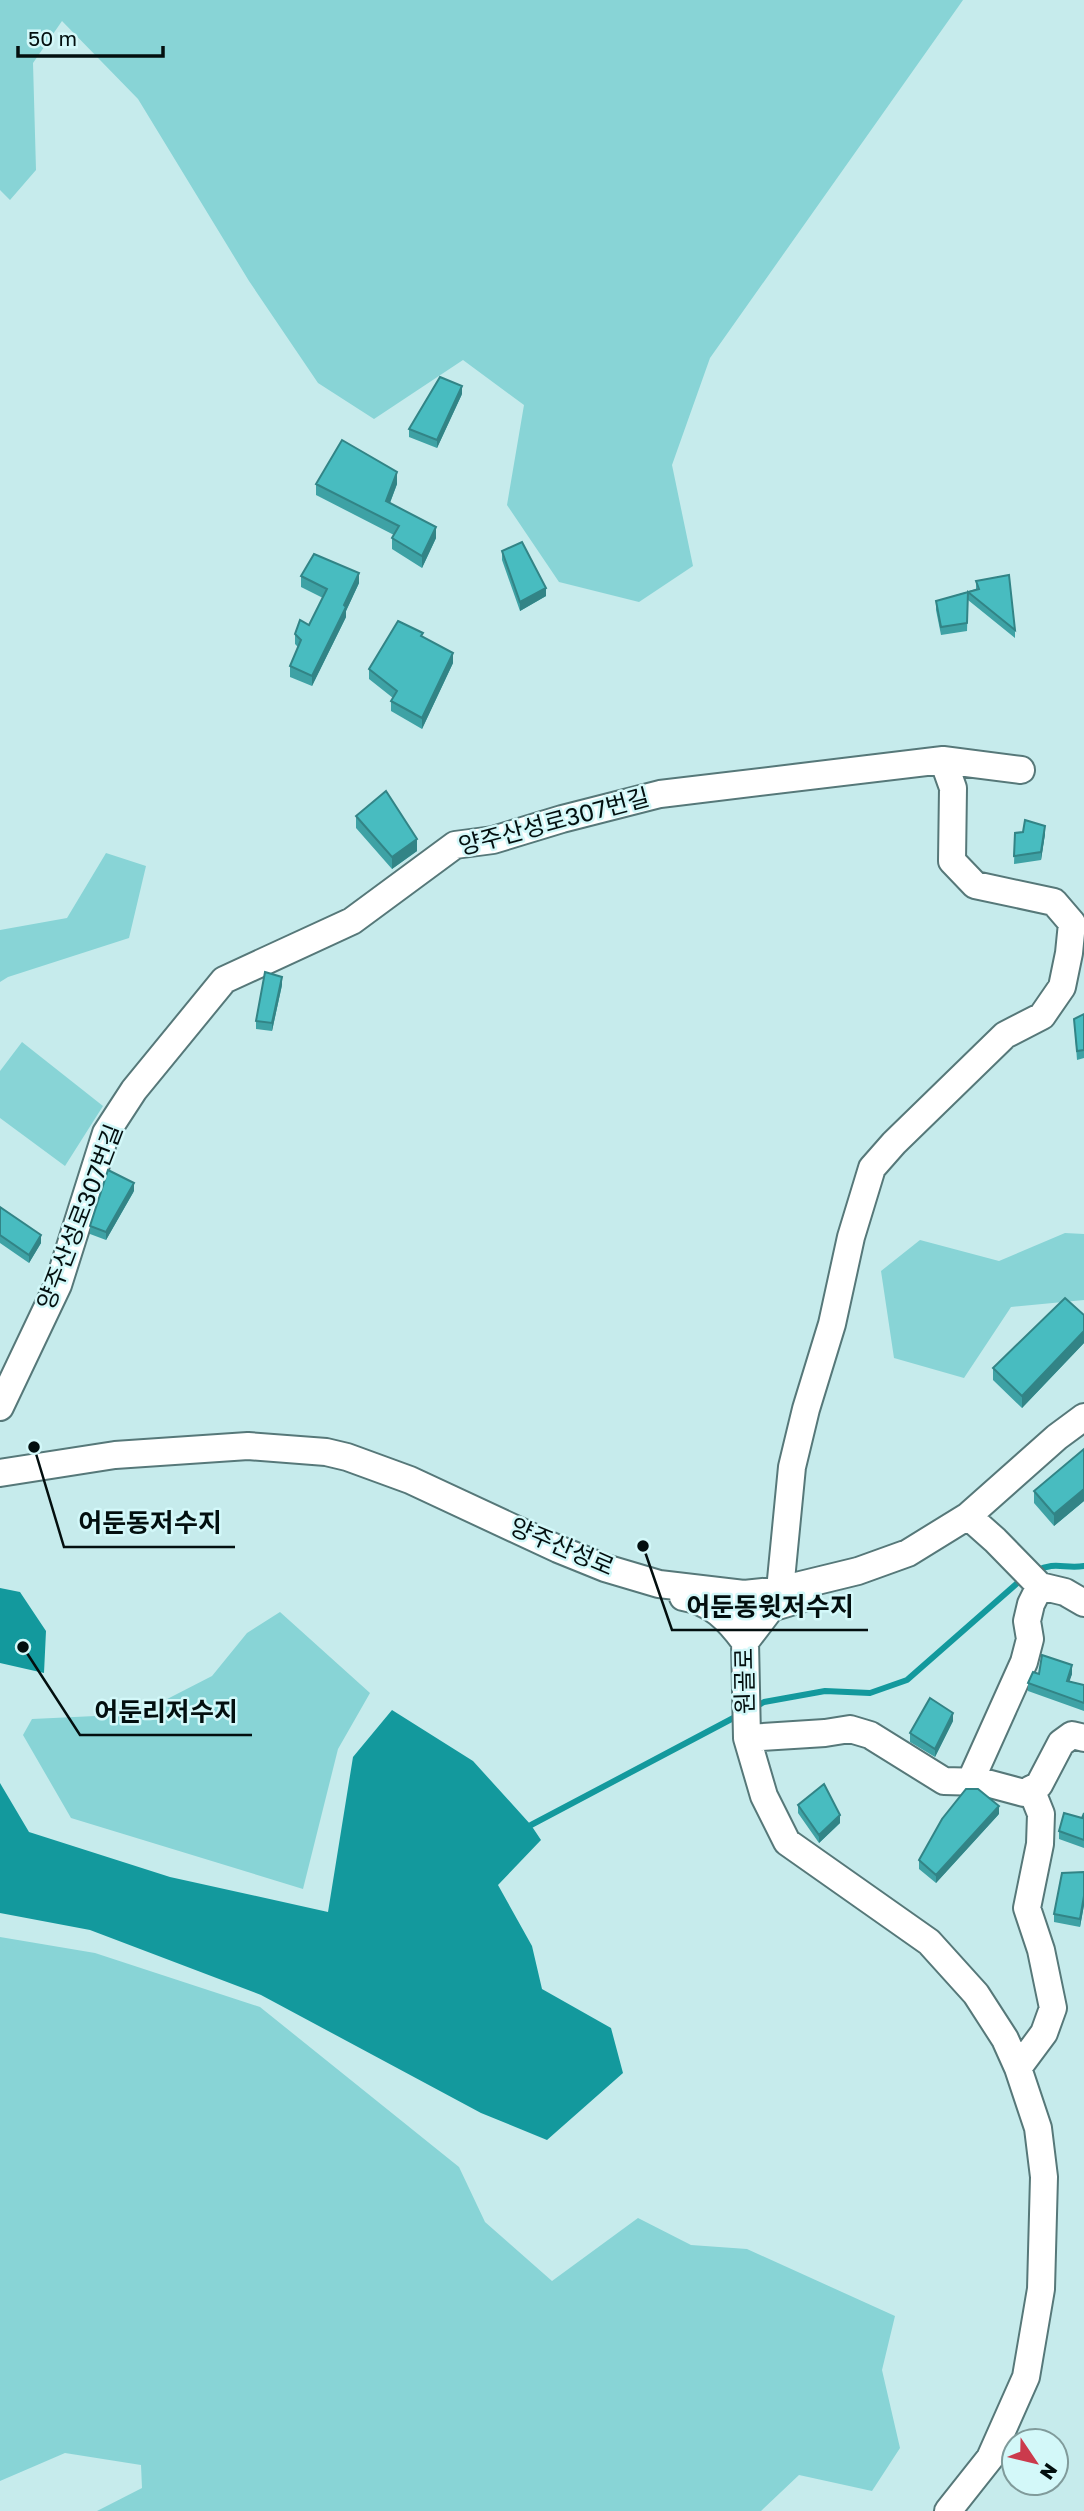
<svg xmlns="http://www.w3.org/2000/svg" width="1084" height="2511" font-family="'Golos Text','Noto Sans KR',sans-serif">
	<style>
		.green { fill: #88d4d6 }
		.water { fill: #13999d }
		.lines { fill: none; stroke-linecap: round; stroke-linejoin: round }
		.stream { stroke: #13999d; stroke-width: 6 }
		.minor-casing { stroke: #567879; stroke-width: 30 }
		.minor { stroke: #fff; stroke-width: 26 }
		.wall { fill: #3ea2a5 }
		.shaded-wall { fill: #328486 }
		.building { fill: #48bcc0; stroke: #328486; stroke-width: 2 }
		.labels { text-anchor: middle; stroke-width: 5; stroke-linejoin: round; paint-order: stroke }
		.street-label { font-size: 24px; fill: #030f0f; stroke: #d3f8f9 }
		.leader { fill: none; stroke: #030f0f; stroke-width: 2.5 }
		.callout-dot { fill: #030f0f; stroke: #d3f8f9; stroke-width: 2.5 }
		.callout-label { font-size: 26px; text-anchor: middle; font-weight: bold; fill: #030f0f; stroke: #d3f8f9; stroke-width: 5; stroke-linejoin: round; paint-order: stroke }
	</style>
	<rect width="100%" height="100%" fill="#c6ebec"/>
	<path class="green" d="M0,0H963L710,358L672,465L693,566L639,602L559,582L507,505L524,405L463,360L374,419L318,383L249,281L138,99L62,21L33,63L36,170L10,200L0,190Z
		M106,853L146,866L129,938L8,977L0,982V930L67,918Z
		M22,1042L103,1106L65,1166L0,1118V1071Z
		M1065,1233L1084,1234V1300L1011,1307L964,1378L894,1358L881,1271L920,1240L999,1261Z
		M280,1612L370,1693L338,1749L303,1889L71,1818L23,1735L32,1719L138,1714L212,1676L247,1633Z
		M0,1937L95,1953L260,2007L459,2167L485,2222L552,2281L638,2218L691,2245L747,2249L895,2316L882,2370L900,2448L872,2491L799,2475L761,2511H97L142,2488L141,2465L65,2453L0,2481Z"/>
	<path class="water" d="M0,1588L20,1592L46,1631L44,1673L0,1663Z
		M392,1710L473,1761L531,1825L541,1840L498,1885L532,1946L542,1989L611,2028L623,2073L547,2140L481,2113L261,1995L90,1930L0,1913V1783L29,1832L170,1877L328,1912L353,1757Z"/>
	<g class="lines">
		<path class="stream" d="M1036,1571C1055,1561 1064,1569 1084,1566
			M755,1707L764,1702L825,1691L870,1693L907,1680L1023,1578
			M531,1825L739,1715"/>
		<g class="minor-casing">
			<path id="minor" d="M943,760L1021,770
				M0,1407L58,1285L106,1133L134,1090L224,980L352,921L455,845L493,840L562,819L660,794L943,760L953,788L952,861L975,885L1054,902L1072,923L1069,953L1062,987L1042,1016L1005,1035L894,1143L872,1168L851,1237L832,1324L806,1409L792,1467L780,1590
				M0,1473L115,1455L248,1446L326,1452L347,1457L410,1480L558,1549L605,1568L659,1584L744,1594L780,1590L858,1571L908,1553L968,1516L1057,1437L1084,1417
				M968,1516L995,1540L1040,1586L1065,1592L1084,1603
				M744,1594L747,1738L764,1796L787,1842L929,1942L976,1994L1005,2039L1018,2068L1038,2128L1044,2177L1041,2289L1026,2377L990,2458L948,2511
				M683,1597C712,1602 728,1619 745,1642L771,1608L801,1599
				M747,1738L825,1733L850,1729L870,1735L944,1781L983,1782L1024,1793L1039,1785L1061,1743L1072,1735L1084,1738
				M970,1782L1024,1662L1030,1639L1027,1621L1031,1604L1040,1586
				M1018,2068L1044,2033L1053,2008L1041,1950L1027,1908L1040,1844L1041,1814L1031,1789"/>
		</g>
		<use href="#minor" class="minor"/>
	</g>
	<path class="wall" d="M462,394L437,448L409,437V429Z
		M316,484H397L390,503L436,538L422,568L392,549V538L394,535L316,495Z
		M502,551L546,596L520,611L502,560Z
		M301,576L359,583L346,611V617L312,686L290,677V666L298,647L295,644V634L309,625L323,598L301,587Z
		M976,581L1015,630V638L968,600L967,631L941,635L936,610V601L976,589Z
		M423,637L453,663L422,729L391,711V701L393,698L369,679V669Z
		M356,816L417,851L392,869L356,828Z
		M1015,833L1045,834L1041,860L1014,864Z
		M282,985L272,1031L256,1029V1021Z
		M1084,1014V1058L1077,1060L1074,1019Z
		M134,1191L106,1240L90,1234V1226Z
		M0,1207L41,1243L29,1263L0,1243Z
		M1084,1315V1343L1022,1408L993,1380V1368Z
		M1084,1449V1501L1054,1526L1034,1503V1491Z
		M1039,1674H1072L1069,1681L1084,1685V1711L1028,1691V1683Z
		M953,1721L935,1757L910,1742V1733Z
		M798,1805L840,1823L819,1843L798,1813Z
		M1084,1813V1848L1059,1839V1831L1082,1818Z
		M999,1814L936,1883L919,1869V1860Z
		M1084,1872V1905L1080,1927L1054,1922V1914Z"/>
	<path class="shaded-wall" d="M462,386V394L437,448V440Z
		M397,472V484L386,513V501Z
		M436,527V538L422,568V556Z
		M359,573V583L346,611V617L312,686V676Z
		M546,588V596L520,611V602Z
		M453,653V663L422,729V718Z
		M1045,826V834L1041,860V852Z
		M417,839V851L392,869V857Z
		M282,977V985L272,1031V1023Z
		M134,1183V1191L106,1240V1232Z
		M41,1235V1243L29,1263V1255Z
		M1084,1331V1343L1022,1408V1396Z
		M1084,1489V1501L1054,1526V1514Z
		M1072,1665V1674L1067,1689V1681Z
		M953,1713V1721L935,1757V1749Z
		M999,1806V1814L936,1883V1875Z
		M840,1815V1823L819,1843V1835Z
		M1084,1896V1905L1080,1927V1919Z"/>
	<path class="building" d="M440,377L462,386L437,440L409,429Z
		M342,440L397,472L386,501L436,527L422,556L392,538L399,526L316,484Z
		M522,542L546,588L520,602L502,551Z
		M314,554L359,573L344,605L346,607L312,676L290,666L301,640L295,634L300,620L309,625L327,589L301,576Z
		M1009,575L1015,630L968,592L967,623L941,627L936,601L979,589L976,581Z
		M398,621L423,633L421,636L453,653L422,718L391,701L397,691L369,669Z
		M386,791L417,839L392,857L356,816Z
		M1025,820L1045,826L1041,852L1014,856L1015,833L1023,832Z
		M265,972L282,977L272,1023L256,1021Z
		M1084,1014V1050L1077,1051L1074,1019Z
		M108,1170L134,1183L106,1232L90,1226Z
		M0,1207L41,1235L29,1255L0,1235Z
		M1065,1298L1084,1315V1331L1022,1396L993,1368Z
		M1084,1449V1489L1054,1514L1034,1491Z
		M1042,1655L1072,1665L1067,1681L1084,1685V1703L1028,1683L1033,1672L1039,1674Z
		M930,1698L953,1713L935,1749L910,1733Z
		M824,1784L840,1815L819,1835L798,1805Z
		M966,1789H978L999,1806L936,1875L919,1860L942,1819Z
		M1064,1813L1082,1818L1084,1813V1840L1059,1831Z
		M1084,1872V1896L1080,1919L1054,1914L1062,1873Z"/>
	<g class="labels">
		<g class="street-label">
			<text transform="translate(554 822) rotate(-15)" y="8">양주산성로307번길</text>
			<text transform="translate(80 1217) rotate(-69)" y="8">양주산성로307번길</text>
			<text transform="translate(562 1547) rotate(23)" y="8">양주산성로</text>
			<text transform="translate(745 1681) rotate(-91)" y="8">원골로</text>
		</g>
	</g>
	<path class="leader" d="M34 1447L64 1547H235M643 1546L672 1630H868M23 1647L80 1735H252"/>
	<g class="callout-dot">
		<circle cx="34" cy="1447" r="7"/>
		<circle cx="643" cy="1546" r="7"/>
		<circle cx="23" cy="1647" r="7"/>
	</g>
	<g class="callout-label">
		<text x="150" y="1532">어둔동저수지</text>
		<text x="770" y="1616">어둔동윗저수지</text>
		<text x="166" y="1721">어둔리저수지</text>
	</g>
	<g transform="translate(1035 2462) rotate(125)"><circle r="33" fill="#d3f8f9" stroke="#809b9b" stroke-width="2"/>
	<path d="M0-5L12 26L0 18L-12 26Z" fill="#cb3a4c"/>
	<text y="-10" font-size="19" font-weight="bold" text-anchor="middle" fill="#030f0f">N</text>
	</g>
	<path d="M18 46v10h145v-10" fill="none" stroke="#030f0f" stroke-width="3.5"/>
	<text x="28" y="46" font-size="21" fill="#030f0f" stroke="#d3f8f9" stroke-width="5" paint-order="stroke">50 m</text>
</svg>
